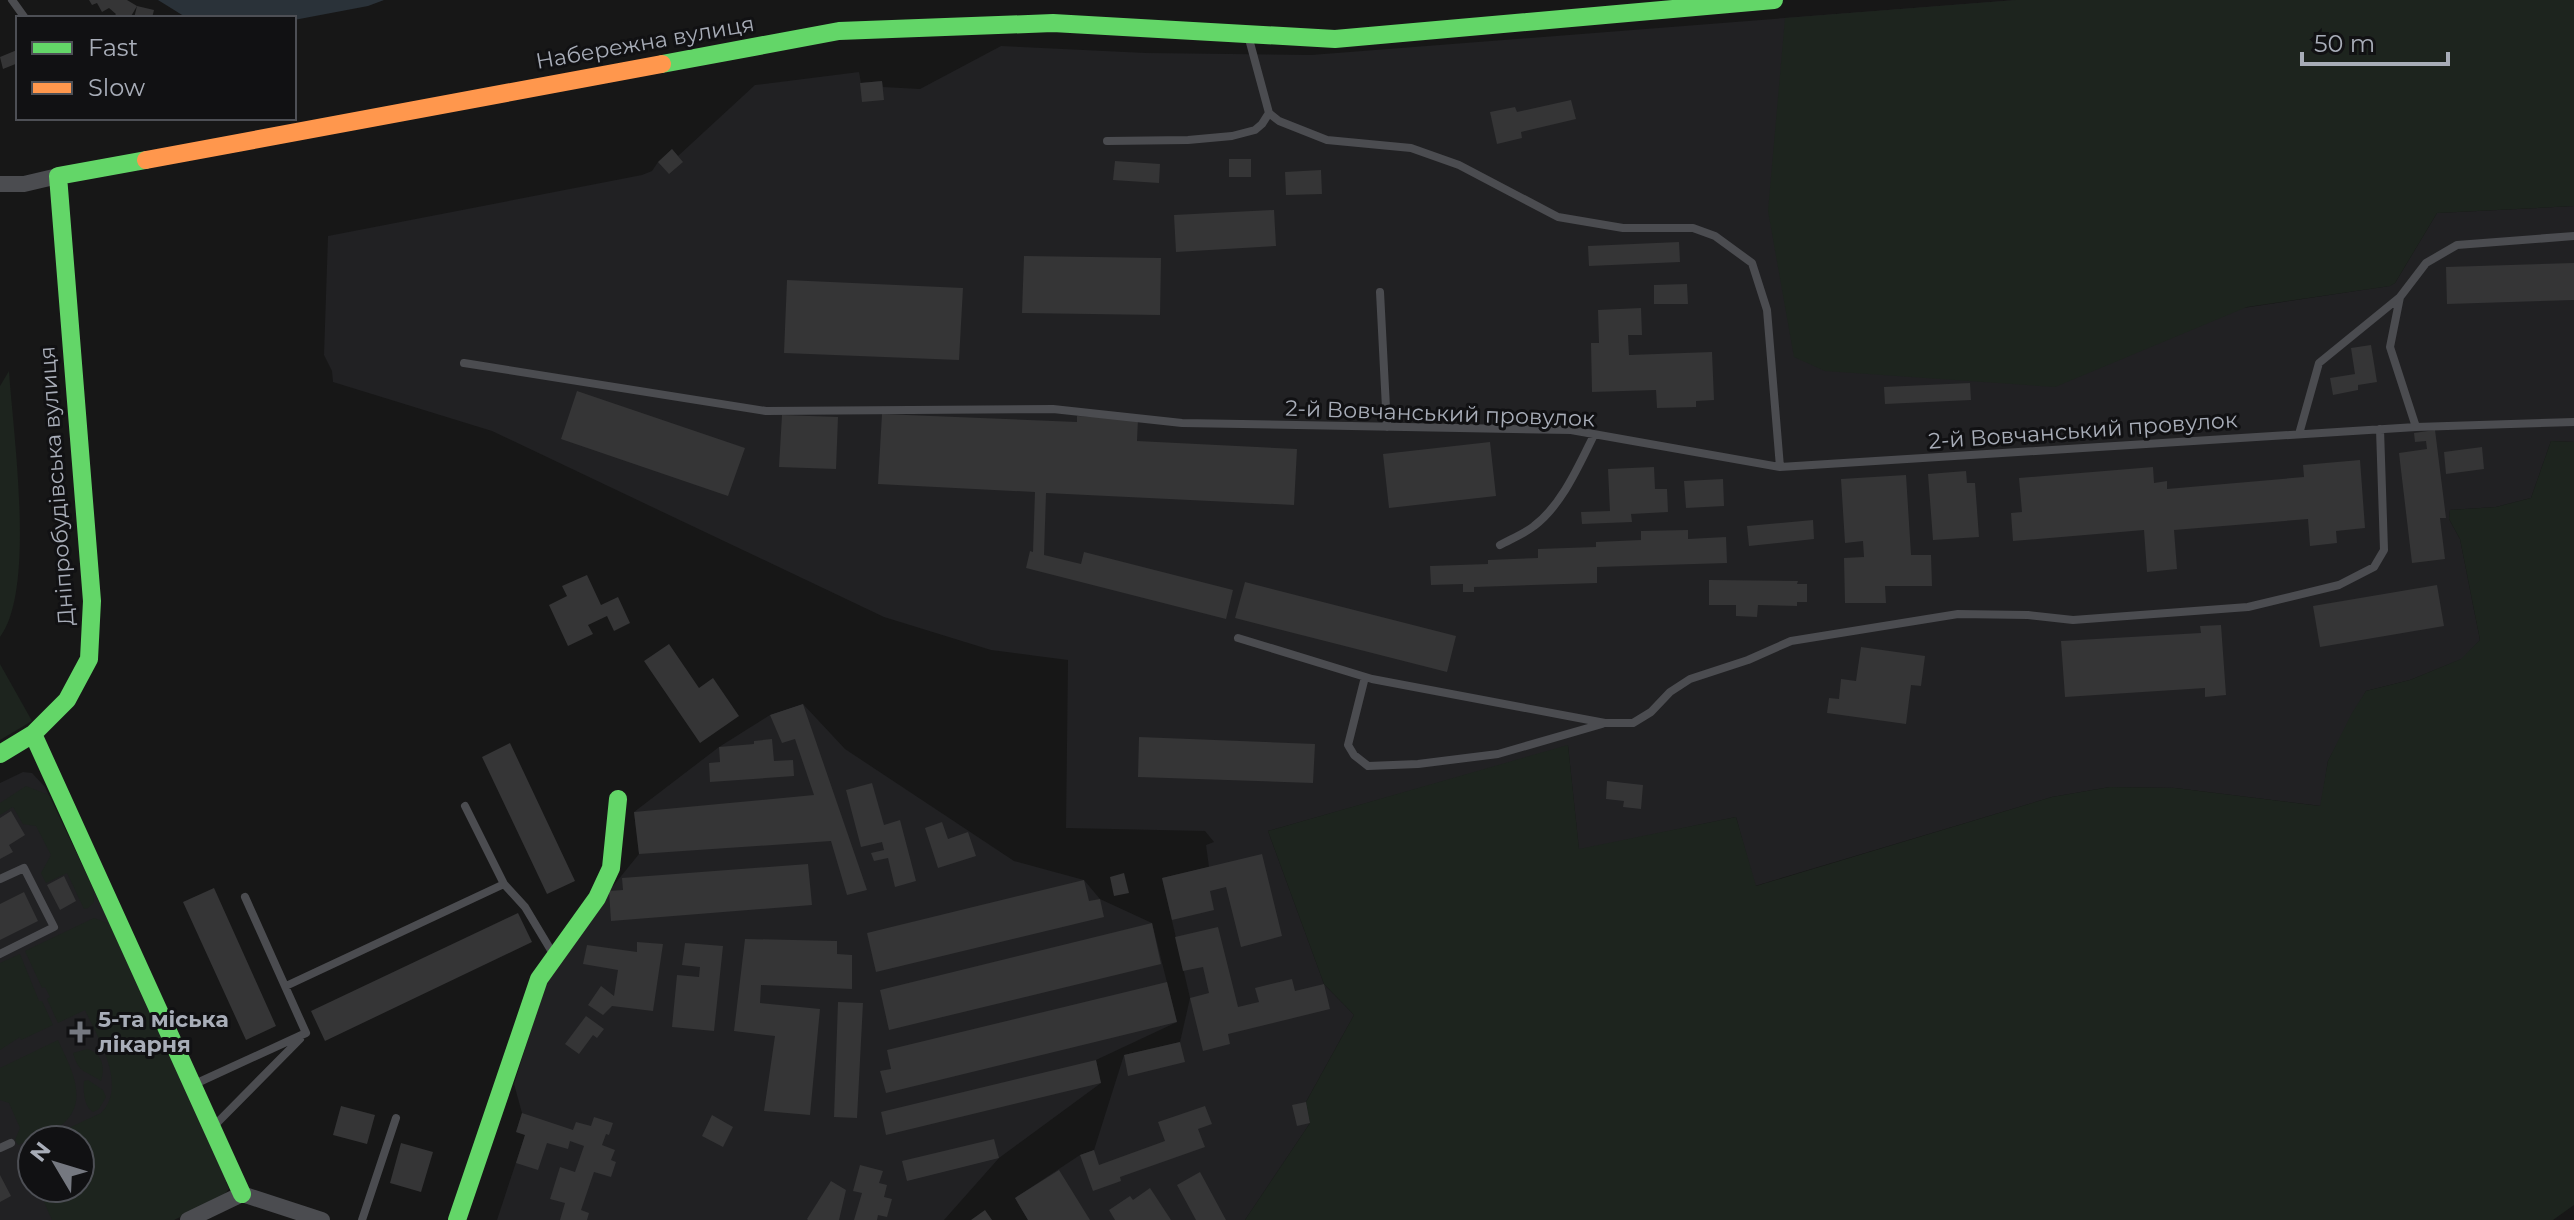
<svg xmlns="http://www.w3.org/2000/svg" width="2574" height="1220" font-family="Montserrat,sans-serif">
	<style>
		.built { fill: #212123; fill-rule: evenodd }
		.green { fill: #1d241e }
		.water { fill: #2a3239 }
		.building { fill: #353536 }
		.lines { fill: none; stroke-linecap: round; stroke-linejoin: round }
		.lane { stroke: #4b4c50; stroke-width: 8 }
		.street { stroke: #4b4c50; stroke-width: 16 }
		.fast { stroke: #63d668; stroke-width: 18 }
		.slow { stroke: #ff974d; stroke-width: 18 }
		.poi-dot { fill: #757880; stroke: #111113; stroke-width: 3 }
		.labels { text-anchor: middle; stroke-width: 6; stroke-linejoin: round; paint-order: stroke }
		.street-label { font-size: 22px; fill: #a8adb8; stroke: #111113 }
		.poi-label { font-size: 22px; font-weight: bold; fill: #a8adb8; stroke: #111113; text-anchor: start }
	</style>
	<rect width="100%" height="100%" fill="#171717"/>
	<path class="built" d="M2016,0L1825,371L2389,286L2395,283L2437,213L2574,206V442L2551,441L2531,498L2496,507L2450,510L2449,519L2460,539L2480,640L2462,659L2410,680L2366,691L2328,761L2321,806L2175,788L2110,787L2052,797L1755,886L1736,817L1579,850L1568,746L1268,831L1324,984L1354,1015L1306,1102L1310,1123L1245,1220H1028L1015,1198L1080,1155L1094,1150L1124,1055L1180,1042L1190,998L1162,878L1209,867L1206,845L1214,842L1205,831L1066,828L1068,660L991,650L884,617L492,431L333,382L332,371L324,355L328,236L642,175L652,171L658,162L672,149L678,156L755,85L859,72L861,83L882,81L883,87L920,89L1001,46L1146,53L1311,55Z
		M803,704L845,749L1014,861L1084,880L1100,899L1152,923L1177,1022L1096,1060L1101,1083L999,1158L944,1220H497L525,1135L516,1132L522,1113L514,1084L545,986L609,891L639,854L634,812L719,747L770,715Z
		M23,772L32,773L45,787L230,1179L174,1220H0V783ZM32,1140H80V1188H32Z"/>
	<path class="green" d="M2016,0H2574V206L2437,213L2395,283L2390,286L2247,307L2055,387L1825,371L1794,357L1768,211L1785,18Z
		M9,371C13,433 36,589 0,637V386Z
		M2551,441L2574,442V1205L2553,1220H1245L1310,1123L1306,1102L1354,1015L1324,984L1268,831L1568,745L1579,849L1736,817L1756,886L2052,797L2110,787L2175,788L2320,806L2328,761L2352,713L2366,691L2410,680L2461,659L2480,640L2460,539L2449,519L2450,510L2496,507L2531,498Z
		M0,664L32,721L0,740Z
		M26,786L49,795L93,888L94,902L88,908L84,909L67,873L46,883L41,873L51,855L36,826L23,824L13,807L0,815V803Z
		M94,918L110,924L229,1189L222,1197L174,1220H52L38,1188H80V1140H43L101,1113C128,1086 98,1038 85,1010L58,1023L47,999L50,997L45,987L42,988L25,951Z
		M20,954L39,1001H42L53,1025L21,1040L20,1037L0,1050V963Z
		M58,1040C69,1065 90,1099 64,1123C53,1133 31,1139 18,1145L15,1140L20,1128L9,1103L0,1100V1068Z
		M87,1049C103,1053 105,1068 101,1081C85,1070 79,1074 73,1053Z
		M88,1080L103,1090L106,1097L99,1109L93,1112C84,1107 83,1091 84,1081Z"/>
	<path class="water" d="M158,0H384L368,6L294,20V18H187Z"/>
	<path class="building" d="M89,0H127L137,6L130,18H113L116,14L109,8L102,12L97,3L92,5Z
		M137,6L154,10L152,18H134Z
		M17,50L18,63L3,69L0,57Z
		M882,81L884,100L862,102L860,83Z
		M1571,100L1576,119L1521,132L1522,138L1497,144L1490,112L1515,107L1517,112Z
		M672,149L683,162L669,174L658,162Z
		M1229,159H1251V177H1229Z
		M1115,161L1160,164L1159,183L1113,180Z
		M1321,170L1322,194L1286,195L1285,172Z
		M1274,210L1276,246L1176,252L1174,215Z
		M1679,242L1680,262L1589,266L1588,246Z
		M1024,256L1161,258L1160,315L1022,313Z
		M2574,263V300L2447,304L2446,267Z
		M787,280L963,288L959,360L784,353Z
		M1687,284L1688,304H1654V285Z
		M1641,308L1642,335H1628L1629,355L1712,352L1714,400L1696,401V407L1657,408L1656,390L1592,392L1591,343H1599L1598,310Z
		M2371,345L2377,382L2358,385V390L2333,395L2330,378L2355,374L2351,348Z
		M1970,383L1971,400L1885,404L1884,387Z
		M577,391L745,448L728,496L561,439Z
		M882,414L1077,422V416L1138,419L1137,441L1297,449L1294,505L1046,493L1044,555L1081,564L1084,552L1233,590L1226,619L1026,568L1030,551L1033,552L1035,492L878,484Z
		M782,415L838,417L836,469L779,467Z
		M2435,430L2446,518H2440L2445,559L2412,563L2399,453L2427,449L2426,441L2415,442L2414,433Z
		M1490,442L1496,496L1389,508L1383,454Z
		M2482,447L2484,469L2446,474L2444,452Z
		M2360,460L2365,528L2336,531L2337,543L2310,546L2308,519L2174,530L2177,569L2147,572L2144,530L2013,541L2011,513L2022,512L2019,478L2153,467L2154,483L2167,481V489L2304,477L2303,465Z
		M1654,467L1655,489H1667L1668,512L1631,514L1632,522L1582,524L1581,512L1610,511L1608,469Z
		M1966,471L1967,483H1975L1979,537L1933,540L1928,474Z
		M1906,475L1911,555H1931L1932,586H1885L1886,603H1845L1844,558L1864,557L1863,541L1845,543L1841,479Z
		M1723,479L1724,506L1686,508L1684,481Z
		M1813,520L1814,539L1749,546L1747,526Z
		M1688,530V539L1726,537L1727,563L1597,567V583L1474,587V592H1463V584L1431,585L1430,566L1488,564V560L1538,558V549L1596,547V542L1641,540V531Z
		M587,575L601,605L618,597L630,623L614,631L607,616L588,625L593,634L568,646L549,605L567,596L562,586Z
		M1709,580L1798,581L1797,584H1807V602H1797V606L1758,605L1757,617L1736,616V605H1709Z
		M1245,582L1456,636L1447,672L1235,618Z
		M2437,585L2444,626L2320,647L2313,606Z
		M2221,625L2226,695L2205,697V688L2065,697L2061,641L2201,633L2200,626Z
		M669,644L699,688L713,678L739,716L700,743L644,661Z
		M1861,647L1925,656L1921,686L1911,685L1906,724L1827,713L1829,698L1839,699L1841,679L1856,681Z
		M803,704L867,890L847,895L831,841L639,854L634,812L814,795L795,739L782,743L770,715Z
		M1139,737L1315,744L1313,783L1138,777Z
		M772,739L774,761L793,760L794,776L710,782L709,763L720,762L719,747L754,744V741Z
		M510,743L575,881L547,894L482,757Z
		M1607,781L1643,785L1641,809L1623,807L1624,801L1606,799Z
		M872,783L884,825L900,820L916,881L895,887L888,858L874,861L871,853L884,850L882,842L861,847L846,790Z
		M11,811L25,835L9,845L13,852L0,859V818Z
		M942,822L948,839L968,832L976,856L938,868L925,828Z
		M1262,854L1282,936L1241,947L1226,887L1210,891L1214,910L1172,920L1162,878Z
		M808,864L812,905L611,921L609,891L623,890L622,878Z
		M1124,873L1129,893L1114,896L1110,877Z
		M64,876L76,901L60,910L47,885Z
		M1084,880L1089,901L1100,899L1104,917L876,972L867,933Z
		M214,888L276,1026L246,1040L183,902Z
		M24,892L38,921L0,940V904Z
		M518,913L532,942L325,1041L311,1011Z
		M1152,923L1161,964L889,1030L880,990Z
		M1218,927L1238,1007L1259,1002L1255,988L1292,979L1295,991L1324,984L1330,1009L1228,1034L1230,1044L1203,1051L1190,998L1209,993L1203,967L1183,971L1175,937Z
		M745,939L837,941V954L852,955V989L761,985L760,1003L820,1009L810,1115L764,1111L775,1036L734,1031Z
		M637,942L663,944L653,1011L612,1006L603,1015L588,1005L601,986L614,996L618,970L583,964L587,945L637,952Z
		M685,943L723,946L714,1031L672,1027L677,975L699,977L700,967L682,965Z
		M1167,982L1177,1022L886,1093L880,1071L891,1069L887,1050Z
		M838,1002L863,1003L857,1118L834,1117Z
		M586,1016L604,1029L597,1038L593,1035L579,1054L565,1044Z
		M1180,1042L1185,1062L1128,1076L1124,1055Z
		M1096,1060L1101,1083L886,1135L881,1112Z
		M1306,1102L1310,1123L1297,1126L1292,1105Z
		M341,1106L375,1115L367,1144L333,1135Z
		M1205,1106L1212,1124L1198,1129L1205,1147L1120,1177L1121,1181L1093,1191L1080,1155L1094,1150L1099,1165L1165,1141L1158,1122Z
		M522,1113L573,1130L576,1122L591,1126L594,1117L613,1123L609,1135L606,1134L602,1145L615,1150L611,1160L616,1162L611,1177L594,1172L581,1210L589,1213L587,1220H560L565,1203L550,1199L560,1167L575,1172L584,1146L570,1141L568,1149L547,1143L538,1170L516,1163L525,1135L516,1132Z
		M712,1115L733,1127L723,1147L702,1136Z
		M994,1139L999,1158L907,1181L902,1161Z
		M401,1143L433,1152L421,1192L390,1183Z
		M860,1165L883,1171L879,1183L887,1185L884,1197L892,1199L887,1217L878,1215L877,1220H854L862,1193L853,1191Z
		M1059,1170L1090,1220H1028L1015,1198Z
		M1200,1172L1226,1220H1196L1177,1185Z
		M0,1175L11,1196L0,1202Z
		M831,1181L846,1190L839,1220H808L807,1219Z
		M1150,1188L1171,1220H1115L1109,1210L1130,1196L1133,1200Z
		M985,1210L992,1220H971Z"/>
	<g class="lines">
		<path class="lane" d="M12,0L25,18
			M1249,39L1269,113L1279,121L1327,140L1411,148L1459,165L1558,217L1623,228H1693L1715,236L1752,263L1767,310L1780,467
			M1107,141L1188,140L1232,136L1255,130L1262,124L1269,113
			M1380,292L1387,427
			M464,363L766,411L1053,409L1182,423L1571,430L1780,467L2416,427L2574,422
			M2416,427L2390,347L2400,297L2426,263L2457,245L2574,236
			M2299,434L2319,363L2400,297
			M1500,545C1511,539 1524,534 1534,526C1562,505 1579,465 1594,435
			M1238,638L1372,679L1605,723H1633L1651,712L1670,692L1690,679L1748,660L1791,641L1958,614L2028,615L2073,620L2248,607L2339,585L2374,567L2384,550L2380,429
			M1365,677L1348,745L1354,755L1368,766L1418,764L1498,754L1602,724
			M0,879L24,868L54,927L0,954
			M504,884L525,907L552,952
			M286,986L504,884L465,806
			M197,1083L306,1033L245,897
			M214,1126L300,1039
			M0,1148L11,1143
			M362,1220L396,1118"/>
		<path class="street" d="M0,184H24L58,176
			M188,1220L242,1194L322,1220"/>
		<path class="fast" d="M662,64L839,31L1053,23L1335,39L1774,0
			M33,734L242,1194
			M0,754L33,734L67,700L89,659L92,601L58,176L146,160
			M457,1220L539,979L597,898L611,868L618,799"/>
		<path class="slow" d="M146,160L662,64"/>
	</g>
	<path class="poi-dot" d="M76 1020h8v8h8v8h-8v8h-8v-8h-8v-8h8z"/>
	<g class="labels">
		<g class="street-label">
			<text transform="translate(645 42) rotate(-10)" y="8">Набережна вулиця</text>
			<text transform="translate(1440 413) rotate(2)" y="8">2-й Вовчанський провулок</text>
			<text transform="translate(2083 430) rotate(-4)" y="8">2-й Вовчанський провулок</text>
			<text transform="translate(56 486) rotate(-94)" y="8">Дніпробудівська вулиця</text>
		</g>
		<g class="poi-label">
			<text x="98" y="1027">5-та міська<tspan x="98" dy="25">лікарня</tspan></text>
		</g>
	</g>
	<rect x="16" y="16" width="280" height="104" fill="#111113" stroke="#4d4f55" stroke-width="2"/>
	<rect x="32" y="42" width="40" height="12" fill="#63d668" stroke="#4d4f55" stroke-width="2"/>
	<text x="88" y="56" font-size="24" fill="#a8adb8">Fast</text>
	<rect x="32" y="82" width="40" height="12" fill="#ff974d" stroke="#4d4f55" stroke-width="2"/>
	<text x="88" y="96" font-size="24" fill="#a8adb8">Slow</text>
	<g transform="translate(56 1164) rotate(308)"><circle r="38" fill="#111113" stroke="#4d4f55" stroke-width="2"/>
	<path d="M0-6L14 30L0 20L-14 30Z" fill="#757880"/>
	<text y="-12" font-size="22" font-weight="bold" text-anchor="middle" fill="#a8adb8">N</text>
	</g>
	<path d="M2302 52v12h146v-12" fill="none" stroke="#a8adb8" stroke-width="4"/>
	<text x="2314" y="52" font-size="24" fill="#a8adb8" stroke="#111113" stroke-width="6" paint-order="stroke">50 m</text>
</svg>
